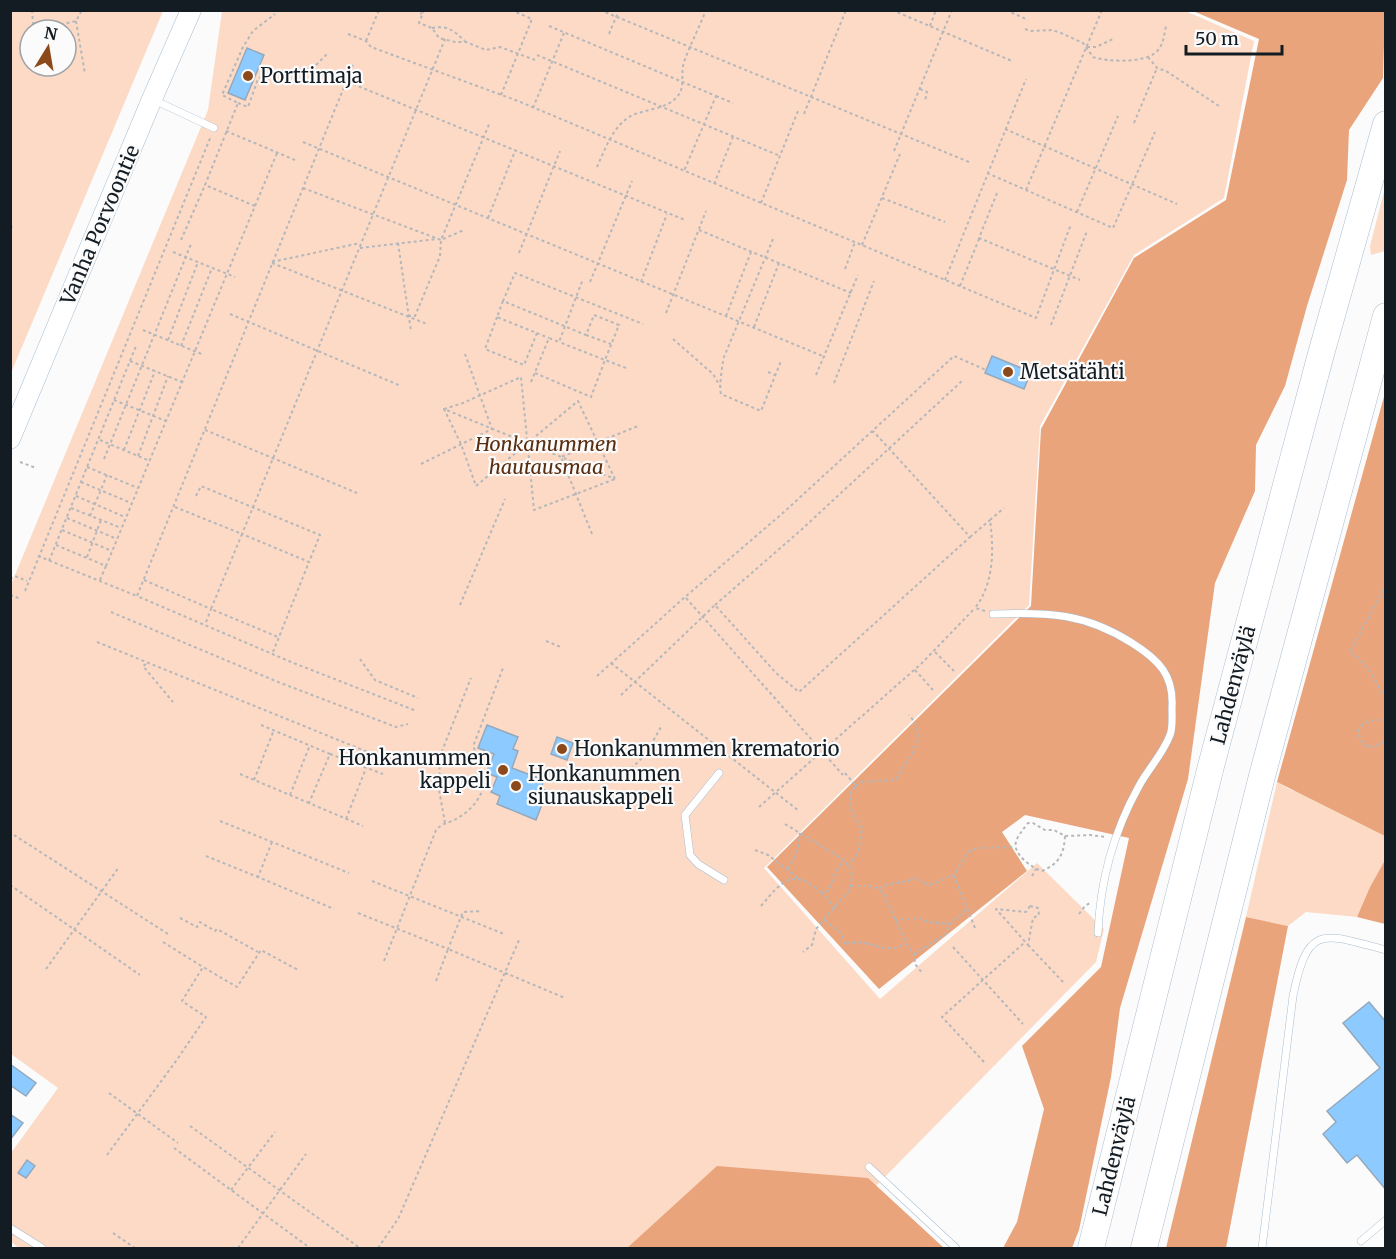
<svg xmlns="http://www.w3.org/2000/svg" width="1396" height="1259" font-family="Merriweather,serif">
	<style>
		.green { fill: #fcdac6; fill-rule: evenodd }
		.forest { fill: #e9a47b }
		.building { fill: #8ccaff; stroke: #94a9bc; stroke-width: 1.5 }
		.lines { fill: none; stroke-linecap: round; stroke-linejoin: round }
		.lane-casing { stroke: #a8bdd1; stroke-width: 8 }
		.secondary-casing { stroke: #a8bdd1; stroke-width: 21 }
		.highway-casing { stroke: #a8bdd1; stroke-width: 27 }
		.path { stroke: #b5b7ba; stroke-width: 2; stroke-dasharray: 3 3; stroke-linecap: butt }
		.lane { stroke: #fff; stroke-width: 7 }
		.secondary { stroke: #fff; stroke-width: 20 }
		.highway { stroke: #fff; stroke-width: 26 }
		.poi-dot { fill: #8c491b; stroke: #fbfbfb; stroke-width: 2 }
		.labels { text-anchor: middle; stroke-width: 4.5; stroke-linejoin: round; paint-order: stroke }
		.poi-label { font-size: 20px; fill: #141c23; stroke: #fbfbfb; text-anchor: start }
		.street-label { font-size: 20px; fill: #141c23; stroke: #fbfbfb }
		.park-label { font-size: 20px; font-style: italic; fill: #592d0f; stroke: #fbfbfb }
	</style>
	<rect width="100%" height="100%" fill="#fbfbfb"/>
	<path class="green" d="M11,10L163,11L11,373L10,11ZM30,30H66V66H30Z
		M1183,10L1254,41L1224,198L1134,255L1040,426L1029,605L764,868L880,999L1037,863L1104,929L1096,962L815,1248L717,1167L627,1248H19L11,1242V1153L58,1088L11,1054L10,587L208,110L222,11Z
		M1385,188V251L1371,255L1370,246Z
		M1385,668V860L1370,887L1357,917L1306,912L1288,926L1246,917L1277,782L1293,791Z"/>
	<path class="forest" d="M1193,11H1385L1383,78L1349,130L1347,180L1307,306L1285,386L1256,445L1255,491L1215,583L1188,779L1120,1008L1111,1077L1079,1230L1072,1248H1003L1017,1222L1044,1109L1022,1046L1101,967L1129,838L1025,815L1002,832L1027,871L879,989L767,867L1031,606L1041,429L1134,258L1226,200L1259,39Z
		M1385,393V836L1277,782Z
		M1385,860V924L1357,917L1370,887Z
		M1246,917L1288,926L1226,1248H1166Z
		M717,1166L868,1178L944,1248H627Z"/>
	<path class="building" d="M247,48L264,55L245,100L228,93Z
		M992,356L1031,372L1024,389L985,373Z
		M487,725L518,737L513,749L518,751L512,768L544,780L541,788L547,791L536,820L497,804L500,796L491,792L497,777L486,773L494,754L478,748Z
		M557,737L573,743L567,760L551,754Z
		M1369,1002L1386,1022V1190L1357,1155L1347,1163L1323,1134L1336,1122L1327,1111L1380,1068L1343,1023Z
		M10,1064L36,1083L26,1096L10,1085Z
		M10,1114L23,1123L10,1140Z
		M27,1160L35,1166L26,1178L18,1173Z"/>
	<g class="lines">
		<g class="lane-casing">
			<path id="lane" d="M154,100L214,128
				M993,614C1048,612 1085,613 1132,643C1159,660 1174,675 1172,708C1172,717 1173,728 1170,735C1163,754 1148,769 1139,786C1114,831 1100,881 1098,933
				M719,773L685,815L690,855L698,864L724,880
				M869,1167L956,1248
				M10,1228L42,1248
				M1361,1241L1386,1220
				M1262,1248L1293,996C1308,922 1323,934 1386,950"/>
		</g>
		<g class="secondary-casing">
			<path id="secondary" d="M10,439L152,99L191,10"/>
		</g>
		<g class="highway-casing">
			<path id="highway" d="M1091,1248L1211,766L1321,354L1386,124
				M1144,1248L1262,776L1386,316"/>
		</g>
		<path class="path" d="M32,10L33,23L46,28L76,21L82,10
			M415,10L422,14
			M424,10L419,23L432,28L439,38L455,42H466L486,50L500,47L535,60
			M600,10L969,162
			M892,10L1012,61
			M1006,10L1028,20
			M76,21L85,74
			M549,26L716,96L684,171
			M930,26L936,10
			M432,28C448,25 454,31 465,41
			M1025,29L1031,31L1052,30L1061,33L1083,43L1093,57C1108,62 1142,63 1155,53C1163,47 1164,36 1166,26
			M348,34L366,41L371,47L518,101L1036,318L1071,224
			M609,34L619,10
			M366,41L379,10
			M1087,47H1096L1113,39
			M537,55L780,156
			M1148,57L1157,68L1166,71L1219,106
			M353,65L137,596L291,662L414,710
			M331,75L685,220
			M920,89L927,92L925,101
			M501,95L532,19L511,10
			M716,96L733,103
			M238,103L248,107L258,79L268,73L312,69L327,54
			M533,108L564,33
			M804,114L846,10
			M1134,123L1157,68
			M1005,129L1177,204
			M226,131L295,160
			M303,142L825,357
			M894,151L952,10
			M597,167C606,147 615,120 638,113C651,109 667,108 677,97C686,87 680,74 684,62C690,45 699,28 706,10
			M987,173L1113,228L1155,132
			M714,184L733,137
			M303,188L441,240
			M1026,190L1102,10
			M997,193L979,238L1080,280
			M882,198L945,222
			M761,203L798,111
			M255,206L277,153
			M1077,212L1118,116
			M488,218L515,151
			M10,226L13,228
			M699,230L851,293
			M443,239L464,230
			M773,239L724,357C722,365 719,388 721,394L761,411L781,361
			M181,240L205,185
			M398,243L411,331
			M862,245L900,154
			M360,248L437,239
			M173,252L235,277
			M519,253L560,151
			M272,262L360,243
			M272,263L427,324
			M845,269L855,242
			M945,280L1026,79
			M590,282L632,181
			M641,282L667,214
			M960,286L979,239
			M503,301L497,317L549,338
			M666,313L706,211
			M230,314L401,386
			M408,316H415L440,256L441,240L490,122
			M726,316L751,252
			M497,317L485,349L524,365L537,333
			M1051,325L1087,231
			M754,327L779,263
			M143,330L204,355
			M586,335L611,344
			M673,339L713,374L720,386
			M168,340L198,262
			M181,346L212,268
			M130,361L182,382
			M626,368L605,360L619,325L594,315L586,335L503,301L515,273L643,324
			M768,372L775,375
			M535,373L591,397L605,360L559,342
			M816,375L858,275
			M531,382L549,338L559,342L583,279
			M834,383L874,281
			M114,400L166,421
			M444,409L463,403L521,377L534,510L615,479
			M205,430L357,493
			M100,440L150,461
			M124,450L155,371
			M138,456L168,376
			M104,459L191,244
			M20,462L36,468
			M421,464L492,429L465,354
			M87,467L138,488
			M615,479L578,401L476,486L461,444L444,409L615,479
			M81,482L131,503
			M76,496L125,517
			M196,496L201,486L320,535L309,562
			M175,507L242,534L211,609L278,637
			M71,508L121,528
			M90,516L107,475
			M67,518L117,539
			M62,530L112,551
			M592,534L561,457L638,426
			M970,537L990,520
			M56,545L106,566L255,206L205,185L238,103L222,95L243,47L253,31L275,14
			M38,556L137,596
			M87,557L101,520
			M49,561L136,346
			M10,579L15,576L27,581
			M100,580L106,566
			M144,580L211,609L205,625
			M1386,585L1350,652C1367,662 1376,683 1386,700
			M25,591L211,136
			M10,595L21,599
			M686,598L843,775
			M460,605L505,499
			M715,605L801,530L963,380
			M985,611L975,608C994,584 994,549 990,520L1004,508
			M111,612L278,682L396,727L408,724
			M546,641L561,647
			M97,642L390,761
			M273,652L309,562L242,534L445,39
			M935,652L954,671
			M360,659L375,680L418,698
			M611,663L799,811
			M146,664L143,666L173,702
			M915,670L933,690
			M597,676L685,597L784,512L954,356L986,370
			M621,695L715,605L776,673L799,692L970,537L873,431
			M1386,720C1374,720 1361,719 1358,733L1363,745L1373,747L1386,741
			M261,725L330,754L309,803L363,826
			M330,754L383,774
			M548,772C567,774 617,780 631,768C645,758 653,741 661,727
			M845,773L856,786L851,792V809L862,830L858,853L849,865
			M240,774L309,803
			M254,780L274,730
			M856,786L861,782L896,780C907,757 931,740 909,715
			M290,795L310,745
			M759,807L922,663L975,608
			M346,819L366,768
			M220,821L349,873
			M445,823L439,790L440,756L471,678
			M785,824L844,860L851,869L852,878L850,889L816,929L812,945L803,952
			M14,835L168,934
			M1065,836C1064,854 1059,864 1042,871C1035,869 1030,865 1025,861C1008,845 1017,838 1028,823H1033L1045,830H1054L1065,836L1090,835L1106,837
			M272,842L258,877L334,909
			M755,850L768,855L798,878
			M206,856L258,877
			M788,869L798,849L800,833
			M1032,876L1036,869
			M372,881L504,934
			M10,885L140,975
			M851,886H874L884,894L906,943L914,954L915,964L923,974
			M879,888C891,882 902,884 915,878L930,885L954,875
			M761,906C783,880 792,867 822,893
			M1030,906L1038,908L1039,915L1033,918L1028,945L996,909L1026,912Z
			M835,908L822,893L829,890L838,868L844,860
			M358,913L448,949L463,912L482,911
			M1079,914L1085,906L1090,903
			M180,918L197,927L200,922L215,931L217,929L258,952
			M824,920C834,928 844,931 844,945C865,935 885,957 905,944
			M895,920L919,918L929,922L950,924
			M975,928L954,875L968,852L977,848L1014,847
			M163,942L203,967
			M1028,945L1064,983
			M953,947L1023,1024
			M914,954L946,934L950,924L967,909
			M384,961L436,830C442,823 449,823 456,819C471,811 483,797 485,779C485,766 473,756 474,744L503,668
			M46,969L119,867
			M436,981L448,949L565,998
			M984,1062L942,1017L1025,942
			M109,1093L178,1143
			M190,1126L360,1248
			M174,1148L310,1248
			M107,1155L176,1061L206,1017L182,1001L203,967L237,987L261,950L298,970
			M231,1190L275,1132
			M113,1233L135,1248
			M238,1248L306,1154
			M378,1248L398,1219L519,940"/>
		<use href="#lane" class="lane"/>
		<use href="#secondary" class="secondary"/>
		<use href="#highway" class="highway"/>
	</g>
	<g class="poi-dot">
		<circle cx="248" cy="76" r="6"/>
		<circle cx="1008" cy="372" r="6"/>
		<circle cx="562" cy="749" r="6"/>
		<circle cx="503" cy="770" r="6"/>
		<circle cx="516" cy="786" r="6"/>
	</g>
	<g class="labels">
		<g class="poi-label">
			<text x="260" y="83">Porttimaja</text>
			<text x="1020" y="379">Metsätähti</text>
			<text x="574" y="756">Honkanummen krematorio</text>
			<text x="491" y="765" text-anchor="end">Honkanummen<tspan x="491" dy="23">kappeli</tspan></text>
			<text x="528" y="781">Honkanummen<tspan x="528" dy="23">siunauskappeli</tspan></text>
		</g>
		<g class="street-label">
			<text transform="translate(100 225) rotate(-67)" y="7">Vanha Porvoontie</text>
			<text transform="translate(1233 685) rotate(-75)" y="7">Lahdenväylä</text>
			<text transform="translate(1114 1156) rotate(-76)" y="7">Lahdenväylä</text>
		</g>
		<g class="park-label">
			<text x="546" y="451">Honkanummen<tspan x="546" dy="23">hautausmaa</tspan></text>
		</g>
	</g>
	<rect width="1396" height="1259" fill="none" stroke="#141c23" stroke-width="24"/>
	<g transform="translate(48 48) rotate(11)"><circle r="28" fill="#fbfbfb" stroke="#9fa2a5" stroke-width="1.5"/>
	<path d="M0-4.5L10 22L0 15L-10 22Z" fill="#8c491b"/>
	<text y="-9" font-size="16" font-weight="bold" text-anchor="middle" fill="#141c23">N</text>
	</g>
	<path d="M1186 45v9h96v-9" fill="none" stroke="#141c23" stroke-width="3"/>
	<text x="1195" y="45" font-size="18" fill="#141c23" stroke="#fbfbfb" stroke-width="4.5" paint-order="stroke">50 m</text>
</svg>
